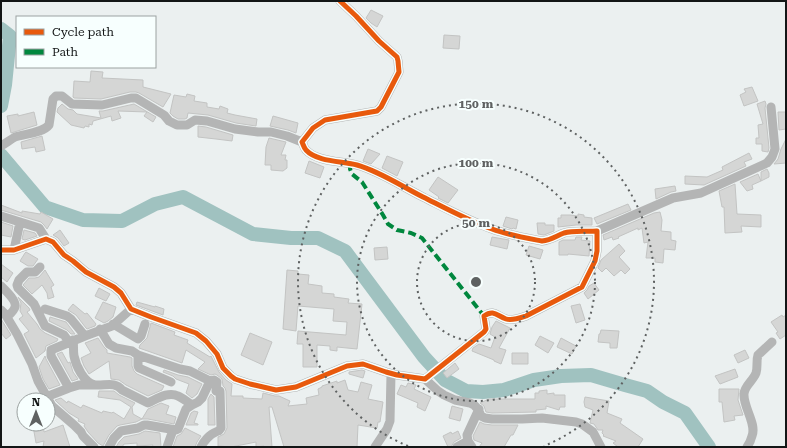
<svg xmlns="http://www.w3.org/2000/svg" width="787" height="448" font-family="'Roboto Serif',serif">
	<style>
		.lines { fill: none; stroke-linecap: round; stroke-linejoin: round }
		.river { stroke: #a0c2c0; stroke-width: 14 }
		.building { fill: #d5d6d5; stroke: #c3c4c3 }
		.minor { stroke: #b4b5b5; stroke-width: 9 }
		.quiet { stroke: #00873e; stroke-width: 4; stroke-dasharray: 8 4; stroke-linecap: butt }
		.cycleway-casing { stroke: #f7fffe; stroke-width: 8 }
		.cycleway { stroke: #e8590c; stroke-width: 5 }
		.ring { fill: none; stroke: #5f6262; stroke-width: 2; stroke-dasharray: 2 4 }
		.centre { fill: #5f6262; stroke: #f7fffe; stroke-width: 2 }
		.ring-label { font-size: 12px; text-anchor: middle; font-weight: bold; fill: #5f6262; stroke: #f7fffe; stroke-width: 4; stroke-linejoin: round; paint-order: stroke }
	</style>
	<rect width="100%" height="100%" fill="#ebf0f0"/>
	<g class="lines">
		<path class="river" d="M1,29L10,36L5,85L1,106
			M1,155L45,207L83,220L122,221L155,204L183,197L253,234L291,238H318L345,251L424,357L445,380L466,391L483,392L504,390L534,380L561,376L591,375L625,385L647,391L663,402L685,413L709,447"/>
	</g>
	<path class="building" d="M371,10L383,16L377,27L371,23L366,18Z
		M444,35L460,36L459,49L443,48Z
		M91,71L103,72L102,78L143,80V87L171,94L163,107L139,93L136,92H130L101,99L74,98L73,97L74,81L90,82Z
		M752,87L758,101L744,106L740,95L746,92L744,89Z
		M187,94L195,96L194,101L207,103V107L219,109L220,106L228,109L227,113L235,115L257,119L256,126L236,123L208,115L188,113L187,118L185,119H178L173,116L170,113L174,95L186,97Z
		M765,101L766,104L765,108L769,148L768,152L762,151V144H756V138H759L758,125L763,124L757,104Z
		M62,104L68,109L73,110L77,114L101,118L99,111H103L134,104L156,117L153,122L144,116L147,112L118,111L121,118L112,121L111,116L93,121L92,125L89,124V127L85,126L84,128L71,125L57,112L58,108Z
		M34,112L37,125L11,133L7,116L18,114V116Z
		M778,112H786V129L779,130Z
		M273,116L298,123L296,133L288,130L270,126Z
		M198,126L206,127L233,135L232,141L216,139L198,137Z
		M42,136L45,150L36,152L35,147L22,149L21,142Z
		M269,138L286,142L281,155H286L285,160H287V168L283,171L271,170V165H265L266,147Z
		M786,139V163L774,164L778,159L781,149Z
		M368,149L380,154L371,164L363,161Z
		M749,153L752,159L744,162L746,166L704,185L685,184V176L707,177L723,170L722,167Z
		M387,156L403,162L397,176L382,168Z
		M309,161L324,167L320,178L305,173Z
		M767,169L769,173V177L761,181V172Z
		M758,174L761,181L752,185L753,189L747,191L740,182Z
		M438,177L458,190L448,203L438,198L439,197L429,190Z
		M735,184L737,214L761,215V227L741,226L742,232L725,233L724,207H722L719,191Z
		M675,186L676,191L671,192L656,199L655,189Z
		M628,204L631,210L597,224L594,218Z
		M1,205L22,213V211L40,214L41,212L53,219L47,229L44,225L41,222L1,210Z
		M660,212L662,220L661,231L671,232V240L676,241L675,250L664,249L663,263L655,262V258H646L648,242L644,243L642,228L638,230V228L618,237L619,238L613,240L612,237L604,240L603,235L654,213Z
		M578,214L584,215V217L592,218V225H576L558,227V218H561V215H570L578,216Z
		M506,217L518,220L516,229L513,228L512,229L503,226Z
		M1,222L13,226L11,237L1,235Z
		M537,223H545V225H554V231L544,235L538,234Z
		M24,230L35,233L37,236L25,240L22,239Z
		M60,230L69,243L64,246L58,238L53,235Z
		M492,237L509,240L507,249L490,245Z
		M576,237H582L581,240L590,241L589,256L568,254V255H559V242L563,240H575Z
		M619,244L625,251L619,257L630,269L625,274L621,270L614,276L606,268L602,272L598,268L601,260Z
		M529,246L543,250L540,259L526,255Z
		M387,247L388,259L375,260L374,248Z
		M26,252L38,259L33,266H28L20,261L25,253Z
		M1,264L13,273L7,282L1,277Z
		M45,270L54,285L51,287L54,297L48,299L47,293L42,285L32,294L23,285L29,278H35L39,277Z
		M287,270L298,271V274L309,275L308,284L322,286V293L334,294V297L349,299L348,303L362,304L357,349L337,347V351L330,350V346L317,345V367H303V344H297L298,331L346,335L347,322L333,321L334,309L298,306L296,331L283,329Z
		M594,283L599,290L588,299L584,293L587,290L589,286Z
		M99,288L110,294L106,301L95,296Z
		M18,297L29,308L30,310L27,312L37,324L40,329L45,333L58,339L57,341L46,346L45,351L36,358L24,334L29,331L19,319L23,316L20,311L21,303Z
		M103,302L116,307L113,317L108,321L104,323L95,318Z
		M137,302L155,307V306L164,309L163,315L136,305Z
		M73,304L85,314L87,313L96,324L95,326L87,329L86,328L76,315L68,310Z
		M580,304L585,320L576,323L571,306Z
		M782,315L783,317L786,315V335L780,339L776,333L778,332L771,322Z
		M50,317L66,322L75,334H71L67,330L49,321Z
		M1,319L11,335L6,339L1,333Z
		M496,321L510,328L499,348L506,350L501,364L494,361V360L472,351L473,348L479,344L491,348L495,337L490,334L492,327Z
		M151,323L175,332L174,335L188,340L187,343L210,357L211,356L219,372L226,380L232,384L231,396H243V398L262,399L263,393L275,396H279L290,401L288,406L307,404L306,398L319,395L318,389L322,387V386L337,381V383L345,380L348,390L358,392L361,382L372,385L368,399L383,402L380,422H378L377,428L358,425L357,447H284L272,407H269L272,447H264V446L256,447V442L231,447L218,446V437L224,434L227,428L226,391L225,388L223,386L222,379L217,375L215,374L211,375L198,369L205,362L186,350L182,363L139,348L140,345L147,338Z
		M601,330L619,331L617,348H610V343L598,342L599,334H600Z
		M250,333L272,342L263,365L241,355Z
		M540,336L554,343L548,353L535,345Z
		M98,338L104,347L107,350V353L130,357L132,358V366L134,371L137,374L164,386L162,390L148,396L126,385L119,380L111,379L109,361L89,374L84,366L81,358L91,353L85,343Z
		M561,338L576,346L572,354L557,347Z
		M745,350L749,358L738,363L734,355Z
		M62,352L68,363L70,362L73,372L78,379L72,381L57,354Z
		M512,353H528V364H512Z
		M45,356L46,359L60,385L49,389L43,379L39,367Z
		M455,363L459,369L447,378L443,373Z
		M735,369L738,377L720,384L715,376Z
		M164,370L178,375L188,377L202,384L197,394L192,398L186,393L189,384L176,379L173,376L163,372Z
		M362,370L365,371L363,378L349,374V372Z
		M408,383L416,385L414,389L431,397L425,411L417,407L418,403L397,394L401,385L406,387Z
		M719,389H739L738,400L743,415L734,416L735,420L724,422L722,402H719Z
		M547,390V394L554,393V395H565V407H560L559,410L546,406V409L536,410V412L492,413L486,412L484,406L480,403L489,399H535V393H539V391Z
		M99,391H114L119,395L135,403L132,407L133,414L142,419L136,422L120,425L117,426L109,435L103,446L98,443L88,432L84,426L85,424L78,421L79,419L69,413L57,402L55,400L61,398L67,403L68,401L81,408L83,405L102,413L103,411L112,413L113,412L124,419L131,407L120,400L98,397Z
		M211,394L214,397L215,425H208V399Z
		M585,397L609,401L607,413L622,419L620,423L643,439L638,447H618L613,443L616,441L603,436L604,435L602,433L603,430H598L594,424L590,423L593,410L585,407L584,402Z
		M161,403L169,406L166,414L176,417L174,424L148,419H142L148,409Z
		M452,406L463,409L460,421L449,418Z
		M194,411L198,412L194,423L198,424V425H186L191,413Z
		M480,422L484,424L492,425H518L513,435H511L504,447H479L482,443L474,440L473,436Z
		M43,424L44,432L63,425L70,447H43L44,441L36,443L33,426Z
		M185,428L201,436L197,442L195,447H173L177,436L181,434Z
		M145,431L160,433L161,447H152L153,445L137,446V443L124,444L122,447H116L119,442L124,437L139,434Z
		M458,431L461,438L454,442L451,447H448L443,436L451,432L452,434Z"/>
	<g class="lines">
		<path class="minor" d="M1,146C6,143 10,140 15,137C24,134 43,133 49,125L53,99L56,96H62L72,104L102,105L131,98H136L164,115L169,121L177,125H187L195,120L207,121L235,129L258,132H271L287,136L302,142
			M1,216L39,228L46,239
			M597,231L673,198L701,193L767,163L772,157L775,149L771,107
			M1,250H14L46,239L53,242L64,255L73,261L86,272L114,287L121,293L131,309L151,317L196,333L206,341L217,354L223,368L231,376L235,379L250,384L276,390L296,387L347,366L363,364L386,372L397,375L425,379L484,332L486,329L484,316C494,309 497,316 506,319C512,321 520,318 526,316L582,287L595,261L597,251V231C586,232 574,230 564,233C556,236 551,240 542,241C526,238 508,235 492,229C469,221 445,208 423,197C401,186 381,172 357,165C342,161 317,162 306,150C304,148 303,144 302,142L313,128L325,120L377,111L381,107L399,72L398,61L397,57L379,41L356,16L340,1
			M14,250L20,222
			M40,267L35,272H27L19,280L17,285L18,288L34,304L45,326L64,335L69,342
			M1,286C5,290 17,301 15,307C14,311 9,315 7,317
			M45,309L67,316L71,319L85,336
			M1,310L5,314L17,334L32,364L38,381L52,406L74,425L81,432L83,436L94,447
			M113,324L138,339L141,336L145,324
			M100,329L109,344L116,348L132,351L138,355L180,369L190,371L210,381
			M73,340C74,345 73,351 74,356C76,366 84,383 95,385C105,386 115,381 122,390L148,403C157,399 168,391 178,396C183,398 187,402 192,405
			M138,355V366L139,368L171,382
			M425,379L438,391L444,395L455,400L470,403L474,405L478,409L481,416L485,418L492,419H522L542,418L576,422L582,424L593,432L601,447
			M69,388L79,385H94
			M46,397L69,388L51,356V350L85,336L112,326L131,309
			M109,447L114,438L121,431L138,428L144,425H147L176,430L178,429L186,409L192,405L198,402L202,398L210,381L214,380L217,382L216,391H220L221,428C217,433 221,429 216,432C210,434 203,442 201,447
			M167,447L173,430
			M375,447L387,429L390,421L391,374
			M457,447L468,441
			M472,447L468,441L467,435L479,409
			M747,447C749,444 751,440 752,436C757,424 743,407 744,394C744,386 753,381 756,373C758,367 756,361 758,355L772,342"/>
		<path class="quiet" d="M351,163L350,169L352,174L362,182L383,215L388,224L397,230L411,233L422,238L484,316"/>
		<g class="cycleway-casing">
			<path id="cycleway" d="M1,250H14L46,239L53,242L64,255L73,261L86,272L114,287L121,293L131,309L151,317L196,333L206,341L217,354L223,368L231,376L235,379L250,384L276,390L296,387L347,366L363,364L386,372L397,375L425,379L484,332L486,329L484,316C494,309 497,316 506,319C512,321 520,318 526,316L582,287L595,261L597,251V231C586,232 574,230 564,233C556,236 551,240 542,241C526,238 508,235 492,229C469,221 445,208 423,197C401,186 381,172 357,165C342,161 317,162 306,150C304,148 303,144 302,142L313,128L325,120L377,111L381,107L399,72L398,61L397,57L379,41L356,16L340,1"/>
		</g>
		<use href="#cycleway" class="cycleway"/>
	</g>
	<g class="ring">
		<circle cx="476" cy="282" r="59"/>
		<circle cx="476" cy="282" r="119"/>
		<path d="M408 446A178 178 0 1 1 544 446"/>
	</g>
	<circle cx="476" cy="282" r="6" class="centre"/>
	<g class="ring-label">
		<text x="476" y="108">150 m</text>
		<text x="476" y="167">100 m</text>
		<text x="476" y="227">50 m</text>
	</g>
	<rect width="787" height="448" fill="none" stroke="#131616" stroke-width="4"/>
	<rect x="16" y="16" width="140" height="52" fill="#f7fffe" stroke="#9ca2a1"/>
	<rect x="24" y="29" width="20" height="6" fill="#e8590c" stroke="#9ca2a1"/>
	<text x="52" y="36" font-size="12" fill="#131616">Cycle path</text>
	<rect x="24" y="49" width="20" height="6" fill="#00873e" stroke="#9ca2a1"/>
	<text x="52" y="56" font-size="12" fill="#131616">Path</text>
	<g transform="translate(36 412)"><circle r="19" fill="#f7fffe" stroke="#9ca2a1"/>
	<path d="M0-3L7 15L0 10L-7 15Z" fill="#5f6262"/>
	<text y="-6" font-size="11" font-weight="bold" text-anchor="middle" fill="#131616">N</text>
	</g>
</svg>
